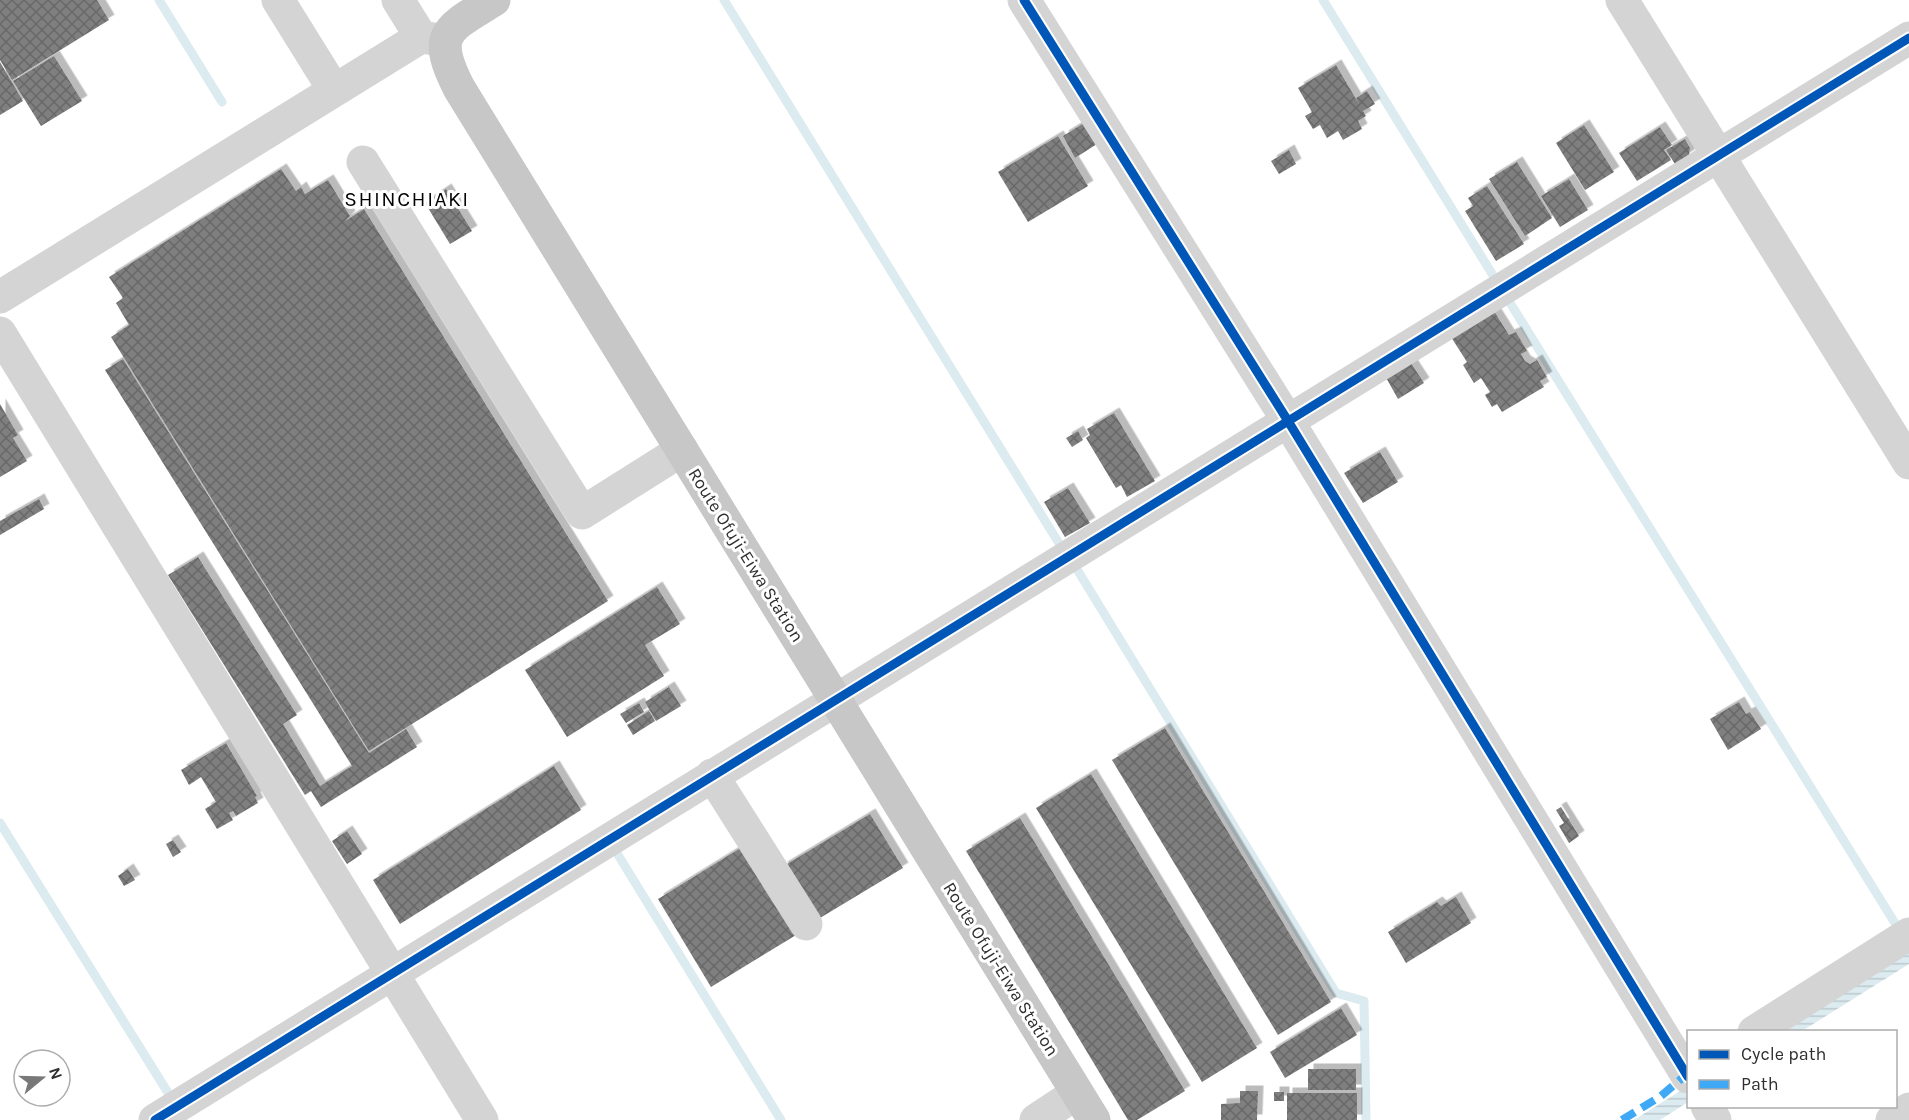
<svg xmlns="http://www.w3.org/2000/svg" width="1909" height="1120" font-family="Karla,sans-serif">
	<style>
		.water { fill: url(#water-rules) }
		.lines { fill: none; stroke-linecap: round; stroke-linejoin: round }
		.stream { stroke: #dbebf0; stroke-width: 9 }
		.building { fill: url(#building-cross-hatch); filter: url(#shadow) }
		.minor { stroke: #d4d4d4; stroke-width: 33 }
		.major { stroke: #c7c7c7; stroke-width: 33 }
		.quiet { stroke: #3fa9f5; stroke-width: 8; stroke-dasharray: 15 8; stroke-linecap: butt }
		.cycleway-casing { stroke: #fff; stroke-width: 13 }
		.cycleway { stroke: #0057b8; stroke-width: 9 }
		.labels { text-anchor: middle; stroke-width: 6; stroke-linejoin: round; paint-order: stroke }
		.street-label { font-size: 18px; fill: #2f2f2f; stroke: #fff }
		.quarter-label { font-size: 21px; letter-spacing: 1.5px; fill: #000; stroke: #fff }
	</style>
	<defs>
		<pattern id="water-rules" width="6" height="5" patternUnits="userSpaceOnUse" patternTransform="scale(1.5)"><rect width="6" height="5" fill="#dbebf0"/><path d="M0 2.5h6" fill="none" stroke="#bccace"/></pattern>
		<pattern id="building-cross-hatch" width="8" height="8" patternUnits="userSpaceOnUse" patternTransform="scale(1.5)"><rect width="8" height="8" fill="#7f7f7f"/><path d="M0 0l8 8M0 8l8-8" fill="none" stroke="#686868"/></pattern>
		<filter id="shadow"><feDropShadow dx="5.5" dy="-5.5" stdDeviation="0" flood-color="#0004"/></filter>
	</defs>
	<rect width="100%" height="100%" fill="#fff"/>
	<path class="water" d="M1909,948V964L1802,1031L1776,1032Z
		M1688,1086V1102L1660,1120H1634Z"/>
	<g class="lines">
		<path class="stream" d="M159,0L222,102
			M724,0L1060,545
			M1323,0L1494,277
			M1507,298L1898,928
			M1075,566L1336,993L1364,1001L1366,1120
			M0,823L170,1096
			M615,850L781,1120"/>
	</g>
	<path class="building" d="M0,0H97L109,20L12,80L0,60Z
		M54,56L82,101L41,126L13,81Z
		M0,62L23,101L0,115Z
		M1336,65L1359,104L1356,98L1367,91L1375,104L1363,111L1366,116L1358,121L1362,129L1343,140L1338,131L1327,138L1320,125L1313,129L1305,116L1312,112L1298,88Z
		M1084,123L1097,144L1075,158L1063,136Z
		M1584,125L1614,172L1585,190L1556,143Z
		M1660,127L1672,145L1664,150L1671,160L1637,181L1619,153Z
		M1058,136L1088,186L1028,222L998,172Z
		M1685,139L1690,148L1689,155L1675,164L1666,150Z
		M1289,150L1296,164L1279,174L1271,161Z
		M1517,162L1552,218L1525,236L1489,179Z
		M281,169L296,191L301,187L305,194L328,180L350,216L345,221L364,209L608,601L369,751L111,337L129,325L116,303L123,298L109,277Z
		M1569,179L1588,210L1560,227L1541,196Z
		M1487,186L1524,244L1496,261L1465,211L1473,206L1468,198Z
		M446,189L472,231L450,244L425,203Z
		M1494,311L1509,335L1516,332L1527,351L1521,354L1525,361L1530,364L1537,360L1547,377L1540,381L1544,387L1502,412L1497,404L1492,407L1485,395L1490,392L1481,378L1474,383L1463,365L1467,362L1451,337Z
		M123,359L369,753L406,729L417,747L321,807L311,791L305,795L168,575L198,557L297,715L283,724L320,786L352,766L105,370Z
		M1409,360L1424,383L1398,399L1384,374Z
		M0,404L18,435L13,438L27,461L0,477Z
		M1114,413L1155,481L1127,497L1121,485L1116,488L1086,438L1090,435L1087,429Z
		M1078,431L1083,440L1072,447L1066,438Z
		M1380,452L1398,482L1363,503L1344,473Z
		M1068,488L1090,523L1065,537L1044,502Z
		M39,499L44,509L0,535V521Z
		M657,587L680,624L645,645L664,676L567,737L525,670Z
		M669,687L681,706L656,721L645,702Z
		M1739,702L1746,714L1750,712L1761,729L1728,750L1710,719Z
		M639,703L644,712L626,723L620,714Z
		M649,711L655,721L633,735L627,725Z
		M1165,728L1331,1002L1278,1035L1112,760Z
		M226,743L257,796L255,797L258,803L236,816L233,811L229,813L233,820L217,829L205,809L216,802L201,777L189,785L181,770Z
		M554,766L581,810L400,924L373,880Z
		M1091,774L1257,1048L1202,1082L1036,808Z
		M1561,807L1579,836L1569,843L1559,826L1564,823L1556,810Z
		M870,814L903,868L815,921L782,867Z
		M1020,818L1185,1091L1137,1120H1128L966,851Z
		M347,831L362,854L347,864L332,841Z
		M173,840L181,852L173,857L166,844Z
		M747,844L801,932L711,987L658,899Z
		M128,869L135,880L124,886L118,876Z
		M1456,897L1471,923L1406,963L1388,932L1437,902L1441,906Z
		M1341,1008L1357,1035L1285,1078L1270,1052Z
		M1308,1069H1356V1090H1308Z
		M1240,1091H1258L1257,1120H1221V1104L1240,1103Z
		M1274,1092H1284V1101H1274Z
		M1287,1093H1357V1120H1287Z"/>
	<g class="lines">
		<path class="minor" d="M278,0L334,90
			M398,0L421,37L441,40
			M1024,0L1288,421L1688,1077
			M1622,0L1909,463
			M363,162L582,513L682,450
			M0,297L421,37
			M0,333L482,1120
			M712,775L806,924
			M1754,1032L1909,934
			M1707,1106L1715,1120
			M155,1120L1909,38
			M1036,1120L1077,1093
			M1892,1120L1909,1109"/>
		<path class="major" d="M494,0C447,29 431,33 459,88L1094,1120"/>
		<path class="quiet" d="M1622,1120L1661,1096L1687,1074"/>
		<g class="cycleway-casing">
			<path id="cycleway" d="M1024,0L1288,421L1688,1077
				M155,1120L1909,38"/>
		</g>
		<use href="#cycleway" class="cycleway"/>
	</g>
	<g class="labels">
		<g class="street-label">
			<text transform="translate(746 555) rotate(58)" y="6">Route Ofuji-Eiwa Station</text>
			<text transform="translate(1001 969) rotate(58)" y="6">Route Ofuji-Eiwa Station</text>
		</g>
		<g class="quarter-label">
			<text x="407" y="206">SHINCHIAKI</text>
		</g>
	</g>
	<rect x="1687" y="1030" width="210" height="78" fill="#ffffff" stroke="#acacac" stroke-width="1.5"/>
	<rect x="1699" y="1050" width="30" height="9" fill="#0057b8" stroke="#acacac" stroke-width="1.5"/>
	<text x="1741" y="1060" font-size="18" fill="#2f2f2f">Cycle path</text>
	<rect x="1699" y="1080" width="30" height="9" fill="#3fa9f5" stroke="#acacac" stroke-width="1.5"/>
	<text x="1741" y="1090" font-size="18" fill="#2f2f2f">Path</text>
	<g transform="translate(42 1078) rotate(71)"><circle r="28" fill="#ffffff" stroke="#acacac" stroke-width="1.5"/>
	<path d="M0-4.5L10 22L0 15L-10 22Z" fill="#787878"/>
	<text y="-9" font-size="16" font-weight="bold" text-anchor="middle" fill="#2f2f2f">N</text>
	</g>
</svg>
